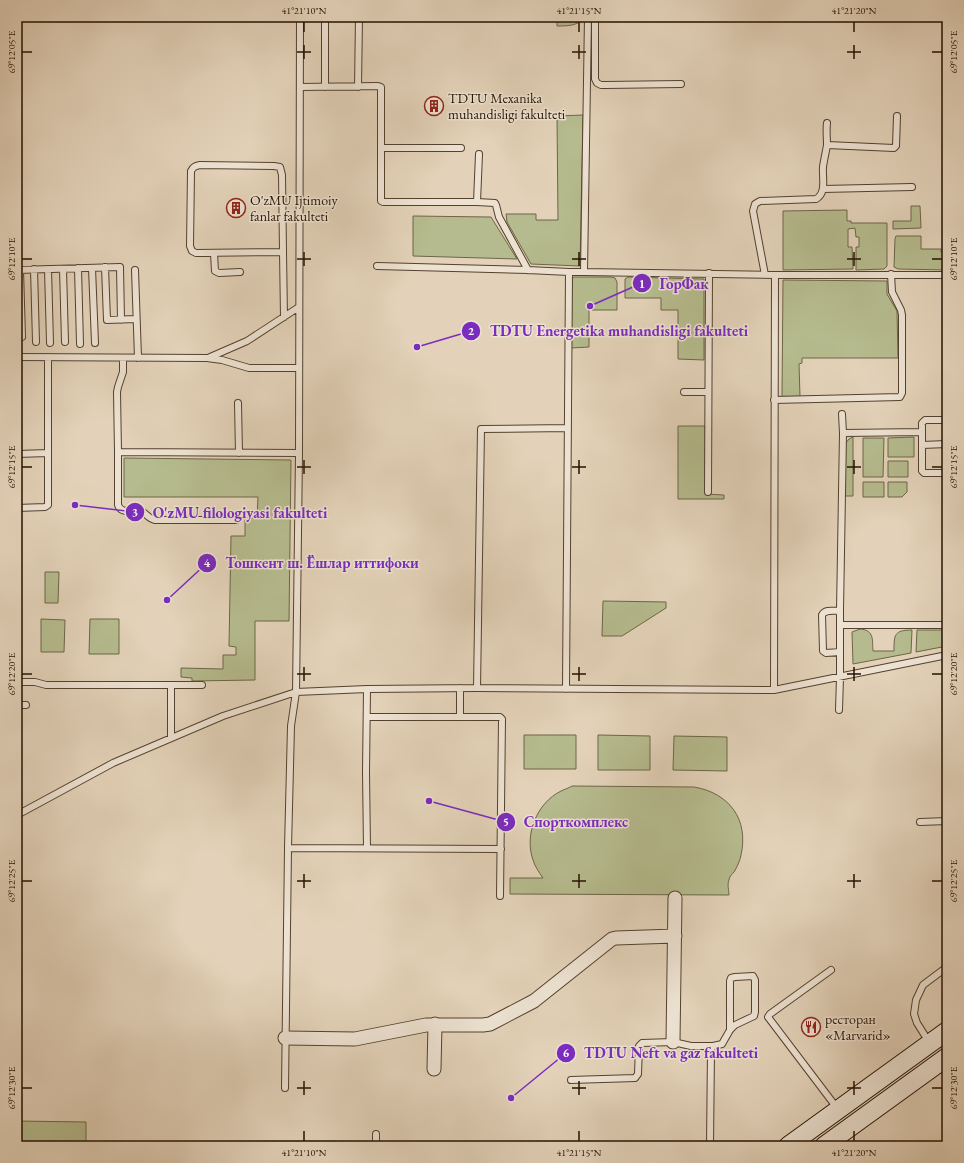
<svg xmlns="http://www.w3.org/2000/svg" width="964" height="1163" font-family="'EB Garamond',serif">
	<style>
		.green { fill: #b5bb8e; stroke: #6c6647 }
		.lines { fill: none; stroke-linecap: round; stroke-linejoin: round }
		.lane-casing { stroke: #54412e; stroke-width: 8 }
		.street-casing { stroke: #54412e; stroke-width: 15 }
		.secondary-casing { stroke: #241100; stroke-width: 20 }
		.lane { stroke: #ede2d2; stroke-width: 6 }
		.street { stroke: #ede2d2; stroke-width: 13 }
		.secondary { stroke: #ede2d2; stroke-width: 18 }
		.ticks { fill: none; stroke: #241100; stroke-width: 1.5 }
		.labels { text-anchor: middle; stroke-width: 3; stroke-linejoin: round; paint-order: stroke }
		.poi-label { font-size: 14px; fill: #241100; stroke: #ede2d2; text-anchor: start }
		.leader { fill: none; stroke: #7b2cbf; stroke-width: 1.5 }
		.callout-dot { fill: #7b2cbf; stroke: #ede2d2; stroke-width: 1.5 }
		.mark-label { font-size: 12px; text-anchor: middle; font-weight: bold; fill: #fff }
		.callout-label { font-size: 15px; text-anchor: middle; font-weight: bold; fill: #7b2cbf; stroke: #ede2d2; stroke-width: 3; stroke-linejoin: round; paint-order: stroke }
		.neatline { fill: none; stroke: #241100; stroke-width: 1.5 }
		.ticks-label { font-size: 10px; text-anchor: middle; fill: #241100 }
	</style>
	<rect width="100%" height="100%" fill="#e3d2b9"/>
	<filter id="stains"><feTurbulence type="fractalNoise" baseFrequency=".005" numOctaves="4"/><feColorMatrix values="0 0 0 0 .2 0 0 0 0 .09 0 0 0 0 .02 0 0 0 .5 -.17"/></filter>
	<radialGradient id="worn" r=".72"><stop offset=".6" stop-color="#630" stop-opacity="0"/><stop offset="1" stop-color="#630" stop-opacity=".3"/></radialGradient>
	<path class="green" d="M557,17H585C578,26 568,26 557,26Z
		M603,17H660V21H603Z
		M583,115L580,266L531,264L507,222L506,214H536V220H558L557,116Z
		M911,206H920L921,228L893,229V221H911Z
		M847,210V221H851V223H887V266L884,269L856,270V247H859V237H856L855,228L848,229V247H852L853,269L783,270V211Z
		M413,216L491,217L517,259L413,256Z
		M896,236H921V249H941V252H947V270L898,269L894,267L895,239Z
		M574,277H611L615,278L617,282V310H592V303H589V347L571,348V279Z
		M628,277L704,279V360L678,359V310H661V298H625V279Z
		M783,280L887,281V294L897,311L898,358H802V363L799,364L800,397H782Z
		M678,426H705V494L724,495V499H678Z
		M853,437V496H845V444L849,439Z
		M914,437V457H888V438Z
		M863,438H884L883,477H863Z
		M124,458L291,460L289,621H255V680L192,681V678L181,677V668L223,669V655H236V647L229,646L231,536H245V518H257L258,497H124Z
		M888,461H908V477H888Z
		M863,482H884V497H863Z
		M888,482H907V492L902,497H888Z
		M45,572H59L58,603H45Z
		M603,601L666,602V608L622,636H602Z
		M41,619L65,620L64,652H41Z
		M90,619H119V654H89Z
		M860,629C875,630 872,641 873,651H894C894,635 894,630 912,630L911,653L853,664L852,632Z
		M917,630H947V646L916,652Z
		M524,735H576V769H524Z
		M598,735L650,736V770H598Z
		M674,736L727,737V771L673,770Z
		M572,786L694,787C729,793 749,819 741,855C740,861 737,867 734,872C732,874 729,877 729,880C727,884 729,891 729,895L510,894V878H543C539,872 535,867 533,860C524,834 537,803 561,791C565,789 569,788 572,786Z
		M17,1121L86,1122V1146H17Z"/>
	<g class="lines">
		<g class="lane-casing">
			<path id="lane" d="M300,17L299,453L296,692L291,726L288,848L501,849
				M325,17V87
				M595,17V79L597,83L601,85H605L681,84
				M300,87L378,86L381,87V201L383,202H477L495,203L496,205L499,217L528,270
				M358,87L359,17
				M827,145L894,148L896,146L897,116
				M381,148H461
				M823,189L912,187
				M477,202L479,154
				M283,252L196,253L192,251L190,246L191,171C193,167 195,166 200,165L274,166L280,167L282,175L283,252L284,317
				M214,253L215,271L219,273L240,272
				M377,266L528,270L569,272
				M105,267L107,320L136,319
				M78,268L80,344
				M92,268L95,343
				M34,269L36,342
				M48,269L50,343
				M63,269L65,342
				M17,270L120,267L121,320
				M20,270L22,337
				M135,270L138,358
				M584,272L588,17
				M765,275L753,211L755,204L760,201L816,199C827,193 822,177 823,167C824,159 826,152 827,145C827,137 826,130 827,123
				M775,275H947
				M17,357L207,358L222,360L249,368H299
				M123,358V372L118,387L117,392L118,452L299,453
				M208,358L247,341L299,307
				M684,392H708
				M774,400L900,397L902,393V315L901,310L892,292L891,274
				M238,403L239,453
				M842,414L843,433
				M947,420H925L922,423V471L924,473H947
				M922,445L947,444
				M118,452V505C121,514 131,510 138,510C146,511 146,518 155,520H236
				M17,454L48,453
				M708,492L709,273
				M17,508L45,507L48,505V357
				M840,611L843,433L922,432
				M840,625H947
				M17,682H35L46,685H202
				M171,685V738
				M477,688L481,429L568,428
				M566,689L569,272H584L775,275L774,690
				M17,705H26
				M839,710L840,677V611C833,611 825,609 822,615L823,651L826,653L840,652
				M367,717H500L502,719L500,896
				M460,717V688
				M17,815L113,763L223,716L296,692L367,689L477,688L774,690L947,655
				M920,822L947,821
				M367,848L366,772L367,689
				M831,970L770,1014L768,1017L837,1108
				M929,1042L917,1023L914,1014L916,1000L923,985L947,967
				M571,1080L635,1078L638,1074L639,1046L642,1043L673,1042L691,1046H713
				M285,1088L288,848
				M376,1134V1146
				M710,1146L711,1050L713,1046L722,1044L730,1030L735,1025L754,1016L755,1012V980L753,976L735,977L731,978L730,981V1030"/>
		</g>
		<g class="street-casing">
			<path id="street" d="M285,1038L355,1039L426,1025H483L490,1024L534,1001L612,939L616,938L675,936
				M673,1042L675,898
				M434,1069L435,1024"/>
		</g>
		<g class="secondary-casing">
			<path id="secondary" d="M788,1146L947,1031
				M824,1146L947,1057"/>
		</g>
		<use href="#lane" class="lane"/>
		<use href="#street" class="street"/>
		<use href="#secondary" class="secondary"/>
	</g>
	<path class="ticks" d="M304,22V32M579,22V32M854,22V32M304,45V59M579,45V59M854,45V59M22,52H32M297,52H311M572,52H586M847,52H861M932,52H942M304,252V266M579,252V266M854,252V266M22,259H32M297,259H311M572,259H586M847,259H861M932,259H942M304,460V474M579,460V474M854,460V474M22,467H32M297,467H311M572,467H586M847,467H861M932,467H942M304,667V681M579,667V681M854,667V681M22,674H32M297,674H311M572,674H586M847,674H861M932,674H942M304,874V888M579,874V888M854,874V888M22,881H32M297,881H311M572,881H586M847,881H861M932,881H942M304,1081V1095M579,1081V1095M854,1081V1095M22,1088H32M297,1088H311M572,1088H586M847,1088H861M932,1088H942M304,1131V1141M579,1131V1141M854,1131V1141"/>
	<defs>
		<g id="building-ring" transform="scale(1)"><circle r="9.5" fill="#ede2d2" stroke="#8f2418" stroke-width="1.5"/><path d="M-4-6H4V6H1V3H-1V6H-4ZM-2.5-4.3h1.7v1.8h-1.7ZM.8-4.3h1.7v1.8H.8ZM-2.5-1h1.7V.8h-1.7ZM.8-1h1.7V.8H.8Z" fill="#8f2418"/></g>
		<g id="restaurant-ring" transform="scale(1)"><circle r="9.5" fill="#ede2d2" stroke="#8f2418" stroke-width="1.5"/><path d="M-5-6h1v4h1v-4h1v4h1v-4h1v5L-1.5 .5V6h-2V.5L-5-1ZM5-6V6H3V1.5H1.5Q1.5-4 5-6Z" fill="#8f2418"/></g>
	</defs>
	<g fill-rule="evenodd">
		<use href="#building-ring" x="434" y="106"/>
		<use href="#building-ring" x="236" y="208"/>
		<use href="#restaurant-ring" x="811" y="1027"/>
	</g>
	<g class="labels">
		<g class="poi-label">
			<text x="448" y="103">TDTU Mexanika<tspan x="448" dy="16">muhandisligi fakulteti</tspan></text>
			<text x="250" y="205">O'zMU Ijtimoiy<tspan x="250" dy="16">fanlar fakulteti</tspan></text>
			<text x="825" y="1024">ресторан<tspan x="825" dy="16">«Marvarid»</tspan></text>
		</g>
	</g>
	<path class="leader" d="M590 306L642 283M417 347L471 331M75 505L135 512M167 600L207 563M429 801L506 822M511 1098L566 1053"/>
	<g class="callout-dot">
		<circle cx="590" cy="306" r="4"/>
		<circle cx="417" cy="347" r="4"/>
		<circle cx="75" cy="505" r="4"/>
		<circle cx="167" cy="600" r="4"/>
		<circle cx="429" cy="801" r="4"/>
		<circle cx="511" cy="1098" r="4"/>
		<circle cx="642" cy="283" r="10"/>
		<circle cx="471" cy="331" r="10"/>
		<circle cx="135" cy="512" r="10"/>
		<circle cx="207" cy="563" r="10"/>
		<circle cx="506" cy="822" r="10"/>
		<circle cx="566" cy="1053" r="10"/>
	</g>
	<g class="mark-label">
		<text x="642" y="288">1</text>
		<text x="471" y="335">2</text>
		<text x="135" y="516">3</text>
		<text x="207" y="567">4</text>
		<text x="506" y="826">5</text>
		<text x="566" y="1057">6</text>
	</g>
	<g class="callout-label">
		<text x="684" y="289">ГорФак</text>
		<text x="619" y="336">TDTU Energetika muhandisligi fakulteti</text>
		<text x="240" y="518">O'zMU filologiyasi fakulteti</text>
		<text x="322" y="568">Тошкент ш. Ёшлар иттифоки</text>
		<text x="576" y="827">Спорткомплекс</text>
		<text x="671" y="1058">TDTU Neft va gaz fakulteti</text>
	</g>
	<rect width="964" height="1163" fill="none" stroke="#e3d2b9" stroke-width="44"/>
	<rect x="22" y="22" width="920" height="1119" class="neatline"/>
	<g class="ticks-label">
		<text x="304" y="14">41°21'10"N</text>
		<text x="579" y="14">41°21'15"N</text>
		<text x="854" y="14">41°21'20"N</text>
		<text transform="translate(11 52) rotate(-90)" y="4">69°12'05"E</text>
		<text transform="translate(953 52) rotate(-90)" y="4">69°12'05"E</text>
		<text transform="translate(953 259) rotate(-90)" y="4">69°12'10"E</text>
		<text transform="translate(11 259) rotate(-90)" y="4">69°12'10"E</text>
		<text transform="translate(953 467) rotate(-90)" y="4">69°12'15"E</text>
		<text transform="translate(11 467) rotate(-90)" y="4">69°12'15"E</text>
		<text transform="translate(11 674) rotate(-90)" y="4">69°12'20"E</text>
		<text transform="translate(953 674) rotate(-90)" y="4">69°12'20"E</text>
		<text transform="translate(953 881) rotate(-90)" y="4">69°12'25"E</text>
		<text transform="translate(11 881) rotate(-90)" y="4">69°12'25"E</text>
		<text transform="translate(953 1088) rotate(-90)" y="4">69°12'30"E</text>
		<text transform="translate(11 1088) rotate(-90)" y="4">69°12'30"E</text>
		<text x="304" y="1156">41°21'10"N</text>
		<text x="579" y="1156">41°21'15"N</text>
		<text x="854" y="1156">41°21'20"N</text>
	</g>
	<rect width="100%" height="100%" filter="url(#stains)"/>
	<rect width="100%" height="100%" fill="url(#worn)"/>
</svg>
